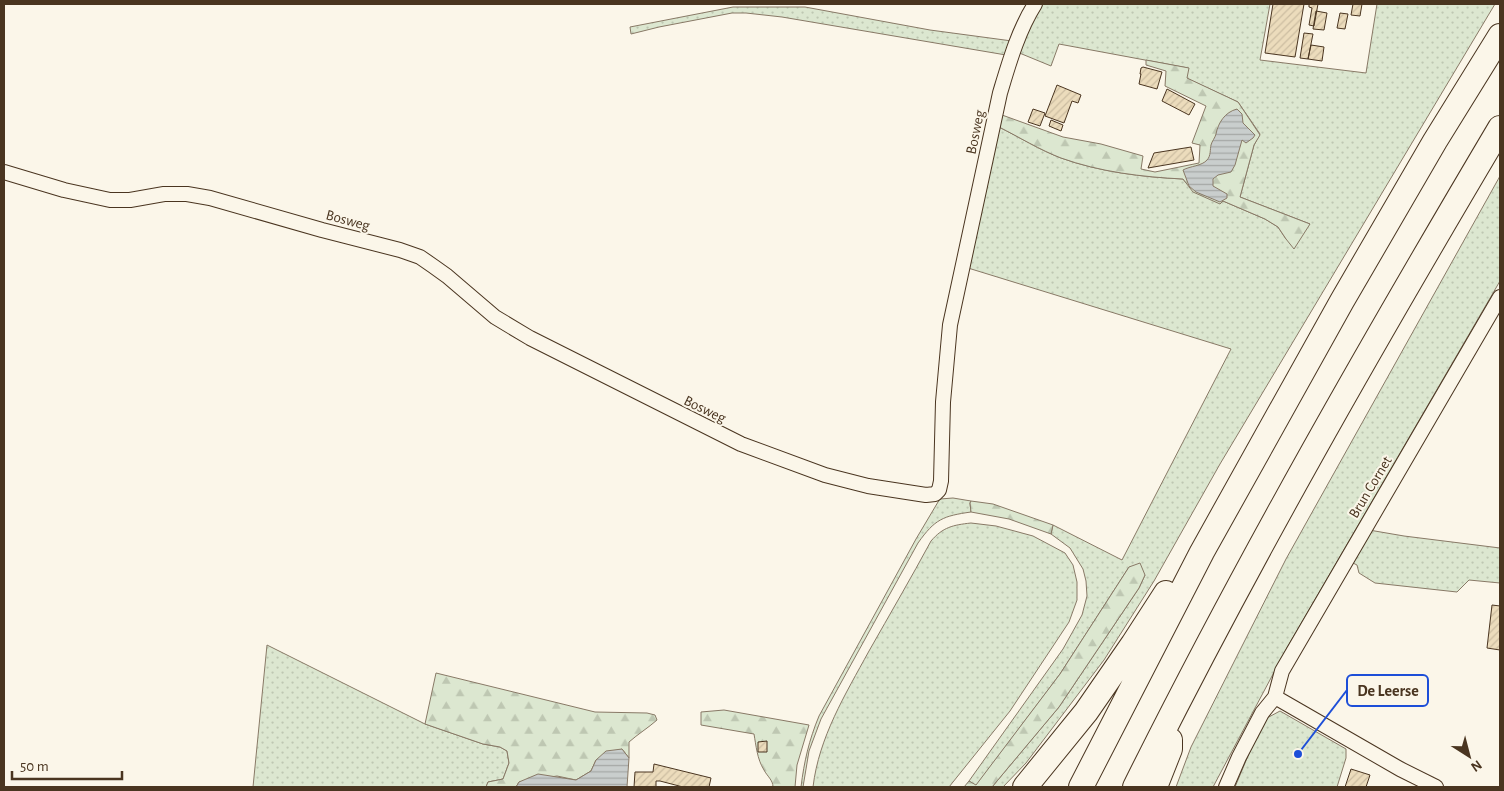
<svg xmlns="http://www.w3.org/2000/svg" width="1504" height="791" font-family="'Alegreya Sans',sans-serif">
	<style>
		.grass { fill: url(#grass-dots); stroke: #887966 }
		.forest { fill: url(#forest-firs); stroke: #887966 }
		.water { fill: url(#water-rules); stroke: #887966 }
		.building { fill: url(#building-hatch); stroke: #4a3520 }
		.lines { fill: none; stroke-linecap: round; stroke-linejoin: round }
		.street-casing { stroke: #4a3520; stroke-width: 16 }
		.highway-casing { stroke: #4a3520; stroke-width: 26 }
		.street { stroke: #fbf6e9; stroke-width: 14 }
		.highway { stroke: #fbf6e9; stroke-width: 24 }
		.labels { text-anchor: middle; stroke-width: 4; stroke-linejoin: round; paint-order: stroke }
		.street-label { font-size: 15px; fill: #4a3520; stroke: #fbf6e9 }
		.leader { fill: none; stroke: #1d4ed8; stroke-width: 2 }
		.callout-dot { fill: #1d4ed8; stroke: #fbf6e9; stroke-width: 2 }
		.callout { fill: #fbf6e9; stroke: #1d4ed8; stroke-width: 2 }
		.callout-label { font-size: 16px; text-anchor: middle; font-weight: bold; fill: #4a3520 }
	</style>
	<defs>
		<pattern id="grass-dots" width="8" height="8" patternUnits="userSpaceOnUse" patternTransform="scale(1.25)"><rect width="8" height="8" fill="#dce7d0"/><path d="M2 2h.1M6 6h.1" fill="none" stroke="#bec7b2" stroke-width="1.8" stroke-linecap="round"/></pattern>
		<pattern id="forest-firs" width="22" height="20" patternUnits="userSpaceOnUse" patternTransform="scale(1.25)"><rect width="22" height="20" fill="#dce7d0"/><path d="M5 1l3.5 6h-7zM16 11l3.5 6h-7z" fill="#bec7b2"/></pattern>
		<pattern id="water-rules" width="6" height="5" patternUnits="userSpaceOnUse" patternTransform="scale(1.25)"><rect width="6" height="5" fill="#c9cecd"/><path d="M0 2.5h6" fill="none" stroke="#a5a8a6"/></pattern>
		<pattern id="building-hatch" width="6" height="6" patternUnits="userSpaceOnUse" patternTransform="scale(1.25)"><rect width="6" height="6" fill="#ecdcbc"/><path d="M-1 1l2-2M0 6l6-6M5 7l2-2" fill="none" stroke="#ccbda1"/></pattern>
	</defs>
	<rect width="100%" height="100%" fill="#fbf6e9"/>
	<path class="grass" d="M1039,4H1270L1260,60L1366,73L1377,4H1495L1220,464L1154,581L1104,660L1026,763L1003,787H992L1059,707L1139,588L1145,575L1129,567L1060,674L976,786L969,781L1063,649L1082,615L1087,596L1086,581L1083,569L1070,548L1051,534L1053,525L1122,560L1231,349L968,268L999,127C1019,137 1040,150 1061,158C1100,172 1142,177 1183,179C1191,191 1207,197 1220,203L1223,201L1265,219L1278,227L1286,239L1310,224L1240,197L1254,145L1260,134L1238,102L1186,78L1188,68L1059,44L1051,66L1017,52Z
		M733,7H805L930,30L1012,41L1006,55L782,17L746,13H732L659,27L631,34L630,27Z
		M1500,176V281L1288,646L1213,787H1176L1191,747L1286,559Z
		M953,498L971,501L970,503L971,512C943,516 935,519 918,543L821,719L809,751L803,787H801C804,762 809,740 819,716L916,539L938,502L940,499Z
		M971,523L996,526L1033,536L1065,553L1073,565L1077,582V600L1069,622L1010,711L949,787H813C819,737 845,695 869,651C890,614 911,578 931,541C943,527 953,525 971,523Z
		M1369,530L1404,536L1500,548V583L1469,580L1457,592L1375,583L1359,573L1357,565L1353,563L1352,559Z
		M267,645L425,724L483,744L500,747L507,751L509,763L503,779L488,782L486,787H253Z
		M1280,711L1346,749V758L1337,787H1235L1255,739L1267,718Z"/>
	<path class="forest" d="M1146,60L1189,68L1187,78L1238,102L1260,135L1254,145L1240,197L1310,224L1294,249L1286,239L1278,227L1265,219L1223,201L1220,204L1193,192L1183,179C1142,177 1100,172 1061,158C1040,150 1019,137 999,127L1002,115L1063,137L1101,144L1143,156L1141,169L1155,172L1199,163L1200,145L1192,143L1206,106L1165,86L1166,71L1146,65Z
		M971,501L993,504L1053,525L1051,534L1009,519L971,512L970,503Z
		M1140,563L1145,575L1139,588L1059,707L992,787H964L969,781L976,785L1060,674L1129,567Z
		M436,673L595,712L647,713L655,715L657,720C648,728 638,734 629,742V758L622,749L596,760L591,771L576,780L557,776L519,782L516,787H486L488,782L503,779L509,763L507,751L500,747L483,744L425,724Z
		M724,710L809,725L797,765L795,787H773C773,780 767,776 764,770C757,759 756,745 754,734L701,725V712Z"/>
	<path class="water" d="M1237,109L1242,114L1243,123L1255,135L1253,138L1246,143L1242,140L1235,165L1231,172L1218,175L1213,179V186L1227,194V198L1220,202L1196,192L1189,186L1183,170C1190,166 1202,166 1207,160C1211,156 1210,149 1211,145C1212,141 1215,138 1216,134C1218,123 1225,112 1237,109Z
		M622,749L629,758L627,787H516L519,782L538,774L576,780L591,771L596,760L606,751Z"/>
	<path class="building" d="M1273,4H1304L1295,57L1265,53Z
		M1309,4H1318L1314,26L1309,25L1312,8L1309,7Z
		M1353,4H1362L1360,16L1351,15Z
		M1316,11L1327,13L1324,30L1313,29Z
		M1340,13L1348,14L1345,29L1337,28Z
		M1304,33L1313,34L1308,59L1300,58Z
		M1311,45L1324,47L1322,61L1308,59Z
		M1143,67L1162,72L1157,89L1139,84L1141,74H1140L1141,68Z
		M1057,85L1081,95L1078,103L1072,101L1064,123L1045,116Z
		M1167,89L1195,104L1189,115L1162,101Z
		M1033,109L1045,113L1040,126L1028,122Z
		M1051,120L1063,125L1061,131L1049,126Z
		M1191,147L1194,160L1148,168L1154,153Z
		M1492,605L1500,606V650L1487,648Z
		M767,741V752H758V742Z
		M654,764L711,778L709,787H683L660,781H656V787H634L635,772H653Z
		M1351,769L1370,775L1366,787H1345Z"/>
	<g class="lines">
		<g class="street-casing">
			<path id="street" d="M4,172L64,190L110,200H130L164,194H187L210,198L322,230L400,250L420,257L433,266L447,276L495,317L530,338L741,444L825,475L868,486L926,495L935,494L939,490L941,481L943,402L950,325L1000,93C1009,63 1018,31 1035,4
				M1275,697L1400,769L1436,787
				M1226,787L1239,757L1262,713L1275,697L1282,671L1500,297"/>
		</g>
		<g class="highway-casing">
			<path id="highway" d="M1025,787L1086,712L1133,644L1166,593
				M1081,787L1202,552L1342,301L1435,141L1500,36
				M1135,787C1247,562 1372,344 1500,128
				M1155,787L1170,749V740"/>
		</g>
		<use href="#street" class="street"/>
		<use href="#highway" class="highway"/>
	</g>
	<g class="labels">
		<g class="street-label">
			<text transform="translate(975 132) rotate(-78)" y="5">Bosweg</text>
			<text transform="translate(348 220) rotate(15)" y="5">Bosweg</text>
			<text transform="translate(705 409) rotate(26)" y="5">Bosweg</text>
			<text transform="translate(1370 487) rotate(-59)" y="5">Brun Cornet</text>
		</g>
	</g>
	<path class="leader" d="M1298 754L1347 690"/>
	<circle class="callout-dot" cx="1298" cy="754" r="5"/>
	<rect class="callout" x="1347" y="675" width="81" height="31" rx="5"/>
	<g class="callout-label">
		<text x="1388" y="696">De Leerse</text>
	</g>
	<rect width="1504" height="791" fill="none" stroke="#4a3520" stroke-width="10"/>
	<g transform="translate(1469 756) rotate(144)" stroke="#fbf6e9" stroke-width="4" paint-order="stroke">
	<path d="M0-4L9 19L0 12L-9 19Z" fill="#4a3520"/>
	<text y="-8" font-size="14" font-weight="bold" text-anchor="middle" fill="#4a3520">N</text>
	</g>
	<path d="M12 771v8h110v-8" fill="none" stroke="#4a3520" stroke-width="2.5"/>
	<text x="20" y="771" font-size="15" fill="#4a3520" stroke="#fbf6e9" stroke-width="4" paint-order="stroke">50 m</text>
</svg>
